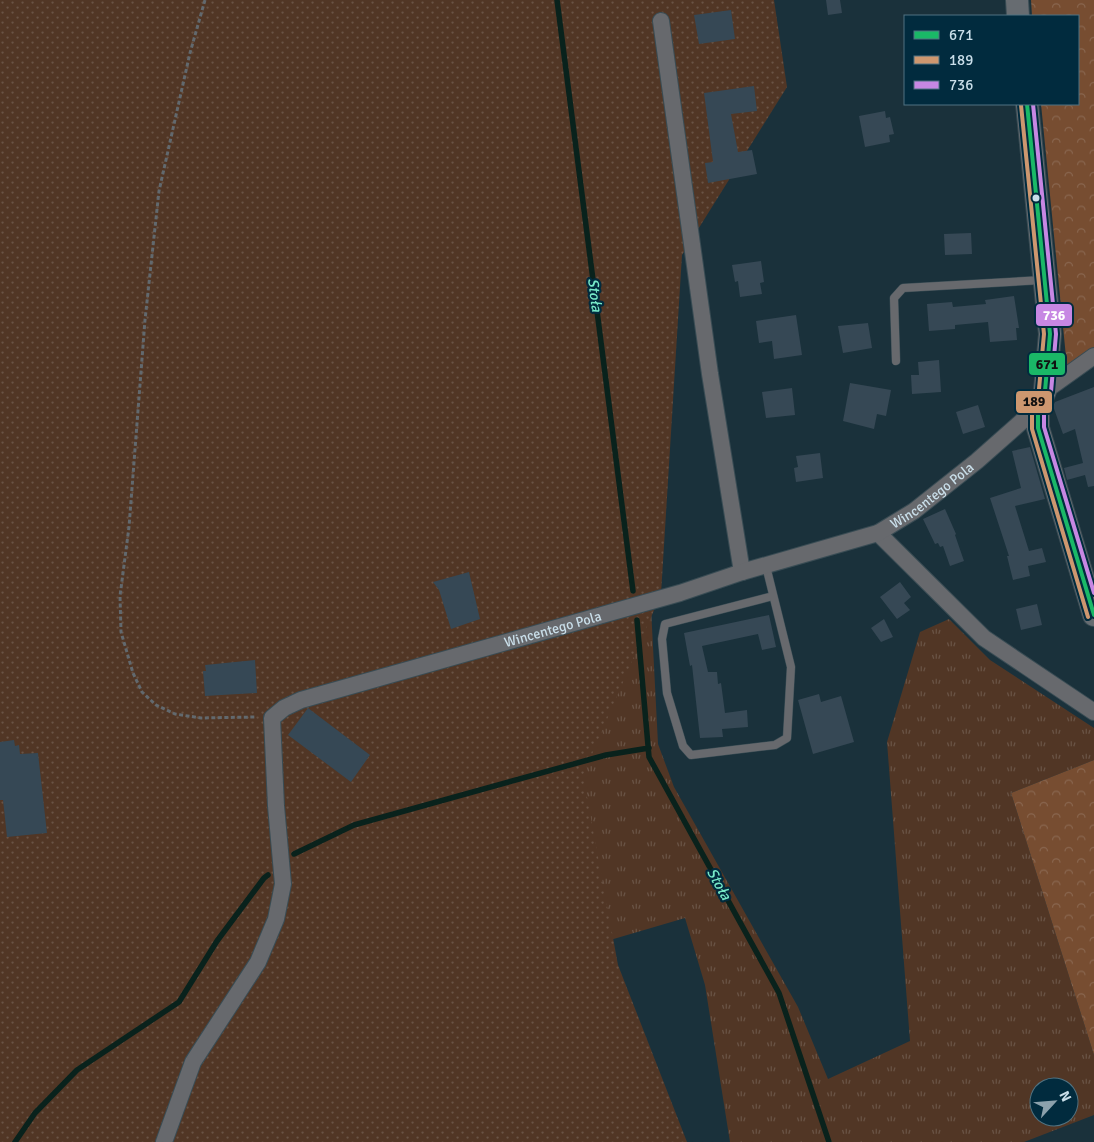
<svg xmlns="http://www.w3.org/2000/svg" width="1094" height="1142" font-family="Signika,sans-serif">
	<style>
		.grass { fill: url(#grass-tufts); fill-rule: evenodd }
		.forest { fill: url(#forest-crowns) }
		.park { fill: url(#park-dots) }
		.lines { fill: none; stroke-linecap: round; stroke-linejoin: round }
		.stream { stroke: #09221c; stroke-width: 5.5 }
		.building { fill: #364855 }
		.lane-casing { stroke: #394c54; stroke-width: 9 }
		.street-casing { stroke: #394c54; stroke-width: 18 }
		.secondary-casing { stroke: #394c54; stroke-width: 24 }
		.path { stroke: #62696e; stroke-width: 3; stroke-dasharray: 4 2.5; stroke-linecap: butt }
		.lane { stroke: #67696d; stroke-width: 8 }
		.street { stroke: #67696d; stroke-width: 16 }
		.secondary { stroke: #676c71; stroke-width: 22 }
		.bus-1-casing { stroke: #012b3e; stroke-width: 8 }
		.bus-2-casing { stroke: #012b3e; stroke-width: 8 }
		.bus-3-casing { stroke: #012b3e; stroke-width: 8 }
		.bus-1 { stroke: #1ab867; stroke-width: 4 }
		.bus-2 { stroke: #cd976f; stroke-width: 4 }
		.bus-3 { stroke: #c787e3; stroke-width: 4 }
		.bus-dot { fill: #c9dee9; stroke: #012b3e; stroke-width: 2 }
		.labels { text-anchor: middle; stroke-width: 4.5; stroke-linejoin: round; paint-order: stroke }
		.street-label { font-size: 14px; fill: #c9dee9; stroke: #012b3e }
		.water-label { font-size: 15px; font-style: italic; fill: #77e9c8; stroke: #012b3e }
		.line-badge { stroke: #012b3e; stroke-width: 2 }
		.badge-label { font-size: 14px; text-anchor: middle; font-weight: bold; fill: #fff }
		.pale-badge-label { font-size: 14px; text-anchor: middle; font-weight: bold; fill: #111 }
	</style>
	<defs>
		<pattern id="grass-tufts" width="24" height="20" patternUnits="userSpaceOnUse" patternTransform="scale(1.25)"><rect width="24" height="20" fill="#513625"/><path d="M3 7l-1-3M5 7V3M7 7l1-3M15 17l-1-3M17 17v-4M19 17l1-3" fill="none" stroke="#695345"/></pattern>
		<pattern id="forest-crowns" width="20" height="18" patternUnits="userSpaceOnUse" patternTransform="scale(1.25)"><rect width="20" height="18" fill="#774d31"/><path d="M2 6a3 3 0 1 1 6 0M12 15a3 3 0 1 1 6 0" fill="none" stroke="#89664f"/></pattern>
		<pattern id="park-dots" width="8" height="8" patternUnits="userSpaceOnUse" patternTransform="scale(1.25)"><rect width="8" height="8" fill="#513625"/><path d="M2 2h.1M6 6h.1" fill="none" stroke="#695345" stroke-width="1.8" stroke-linecap="round"/></pattern>
	</defs>
	<rect width="100%" height="100%" fill="#1a313b"/>
	<path class="grass" d="M651,608L658,744L674,787L798,1007L828,1079L910,1041L887,742L920,632L949,619L990,660L1094,728V760L1011,793L1094,1055V1115L1024,1142H730L705,985L685,918L321,1025ZM1039,1087H1069V1117H1039Z"/>
	<path class="forest" d="M1031,0H1094V349L1067,367L1041,104H1078V16H1032Z
		M1094,760V1055L1011,793Z"/>
	<path class="park" d="M0,0H774L787,87L682,255L661,594L583,775L618,965L687,1142H0Z"/>
	<g class="lines">
		<path class="stream" d="M557,0L633,591
			M637,620L649,757L779,993L829,1142
			M294,854L354,825L606,755L649,748
			M15,1142L35,1113L77,1070L179,1002L217,941L264,878L268,875"/>
	</g>
	<path class="building" d="M826,0H840L842,13L828,15Z
		M731,10L735,39L699,44L694,15Z
		M754,86L757,111L731,114L738,152L752,150L757,174L708,183L705,163L713,162L704,93Z
		M885,111L886,118L890,117L894,134L889,135L890,142L865,147L859,116Z
		M971,233L972,254L945,255L944,234Z
		M761,261L764,282L760,283L762,294L740,297L738,281L735,282L732,265Z
		M1014,296L1019,328H1016L1017,340L990,342L988,322L955,325V329L929,331L927,304L952,302L953,307L986,304L985,300Z
		M796,315L802,355L774,359L772,341L759,343L756,321Z
		M868,323L872,348L843,353L838,326Z
		M939,360L941,392L912,394L911,375H919L918,362Z
		M850,383L891,390L886,416L877,414L874,429L843,421Z
		M1094,387V486L1088,487L1085,475L1067,480L1064,468L1083,463L1075,429L1063,434L1053,406L1055,402Z
		M792,388L795,415L766,418L762,392Z
		M978,405L985,427L963,434L956,412Z
		M1030,447L1045,499L1015,506L1029,551L1042,548L1046,562L1028,566L1030,576L1013,580L1007,556H1009L990,498L1021,488L1012,451Z
		M820,453L823,478L796,482L794,468L798,467L796,456Z
		M945,509L956,534L955,535L964,561L950,566L943,546L940,547L938,543L935,544L923,519Z
		M469,572L480,619L451,629L439,590L433,582Z
		M900,582L911,597L904,603L910,610L897,619L880,597Z
		M1037,604L1042,625L1021,630L1016,609Z
		M769,615L776,647L762,650L758,634L702,646L708,672H717L718,684L721,683L725,713L747,710L748,727L722,729L723,737L700,738L692,665L690,666L684,633Z
		M884,619L893,637L881,642L871,628Z
		M255,660L257,693L205,696L203,671H206L205,665Z
		M819,694L821,702L841,696L854,742L813,754L798,700Z
		M308,708L370,755L351,782L288,735Z
		M14,740L15,746L19,745L20,754L38,753L47,833L7,837L3,800H0V742Z"/>
	<g class="lines">
		<g class="lane-casing">
			<path id="lane" d="M896,361L894,298L903,288L1043,280
				M766,566L791,667L787,738L775,745L691,755L683,746L667,693L662,639L665,624L773,596"/>
		</g>
		<g class="street-casing">
			<g id="street">
				<path d="M661,21L710,374L742,572"/>
				<path d="M1045,391L1094,356"/>
				<path d="M878,533L984,638L1094,712"/>
				<path id="s1" d="M164,1142L193,1062L258,962L276,919L283,884L276,806L272,718L284,708L301,700L680,593L742,572L878,533L914,511L977,461L1038,407"/>
			</g>
		</g>
		<g class="secondary-casing">
			<path id="secondary" d="M1017,0L1018,16
				M1027,104L1050,334L1045,391L1038,407V428L1094,615"/>
		</g>
		<path class="path" d="M205,0L190,53L159,191L145,320L129,527L120,596L121,632L133,673L142,692L156,705L175,714L201,718L255,717"/>
		<use href="#lane" class="lane"/>
		<use href="#street" class="street"/>
		<use href="#secondary" class="secondary"/>
		<g class="bus-1-casing">
			<path id="bus-1" d="M1027,104L1050,334L1045,391L1038,407V428L1094,615"/>
		</g>
		<g class="bus-2-casing">
			<path id="bus-2" d="M1021,105L1044,334L1039,389L1032,406V429L1088,617"/>
		</g>
		<g class="bus-3-casing">
			<path id="bus-3" d="M1033,104L1056,334L1051,392L1044,408V427L1094,593"/>
		</g>
		<use href="#bus-1" class="bus-1"/>
		<use href="#bus-2" class="bus-2"/>
		<use href="#bus-3" class="bus-3"/>
	</g>
	<circle class="bus-dot" cx="1036" cy="198" r="4.5"/>
	<g class="labels">
		<g class="street-label">
			<text dy="5" stroke="none"><textPath href="#s1" startOffset="1154">Wincentego Pola</textPath></text>
			<text dy="5" stroke="none"><textPath href="#s1" startOffset="749">Wincentego Pola</textPath></text>
		</g>
		<g class="water-label">
			<text transform="translate(595 295) rotate(83)" y="5">Stoła</text>
			<text transform="translate(719 884) rotate(61)" y="5">Stoła</text>
		</g>
	</g>
	<g class="line-badge">
		<rect x="1035" y="303" width="38" height="24" rx="5" fill="#c787e3"/>
		<rect x="1028" y="352" width="38" height="24" rx="5" fill="#1ab867"/>
		<rect x="1015" y="390" width="38" height="24" rx="5" fill="#cd976f"/>
	</g>
	<g class="badge-label">
		<text x="1054" y="320">736</text>
	</g>
	<g class="pale-badge-label">
		<text x="1047" y="369">671</text>
		<text x="1034" y="406">189</text>
	</g>
	<rect x="904" y="15" width="175" height="90" fill="#012b3e" stroke="#517382"/>
	<rect x="914" y="31" width="25" height="8" fill="#1ab867" stroke="#517382"/>
	<text x="949" y="40" font-size="15" fill="#c9dee9">671</text>
	<rect x="914" y="56" width="25" height="8" fill="#cd976f" stroke="#517382"/>
	<text x="949" y="65" font-size="15" fill="#c9dee9">189</text>
	<rect x="914" y="81" width="25" height="8" fill="#c787e3" stroke="#517382"/>
	<text x="949" y="90" font-size="15" fill="#c9dee9">736</text>
	<g transform="translate(1054 1102) rotate(64)"><circle r="24" fill="#012b3e" stroke="#517382"/>
	<path d="M0-4L9 19L0 12L-9 19Z" fill="#8ca1ac"/>
	<text y="-8" font-size="14" font-weight="bold" text-anchor="middle" fill="#c9dee9">N</text>
	</g>
</svg>
